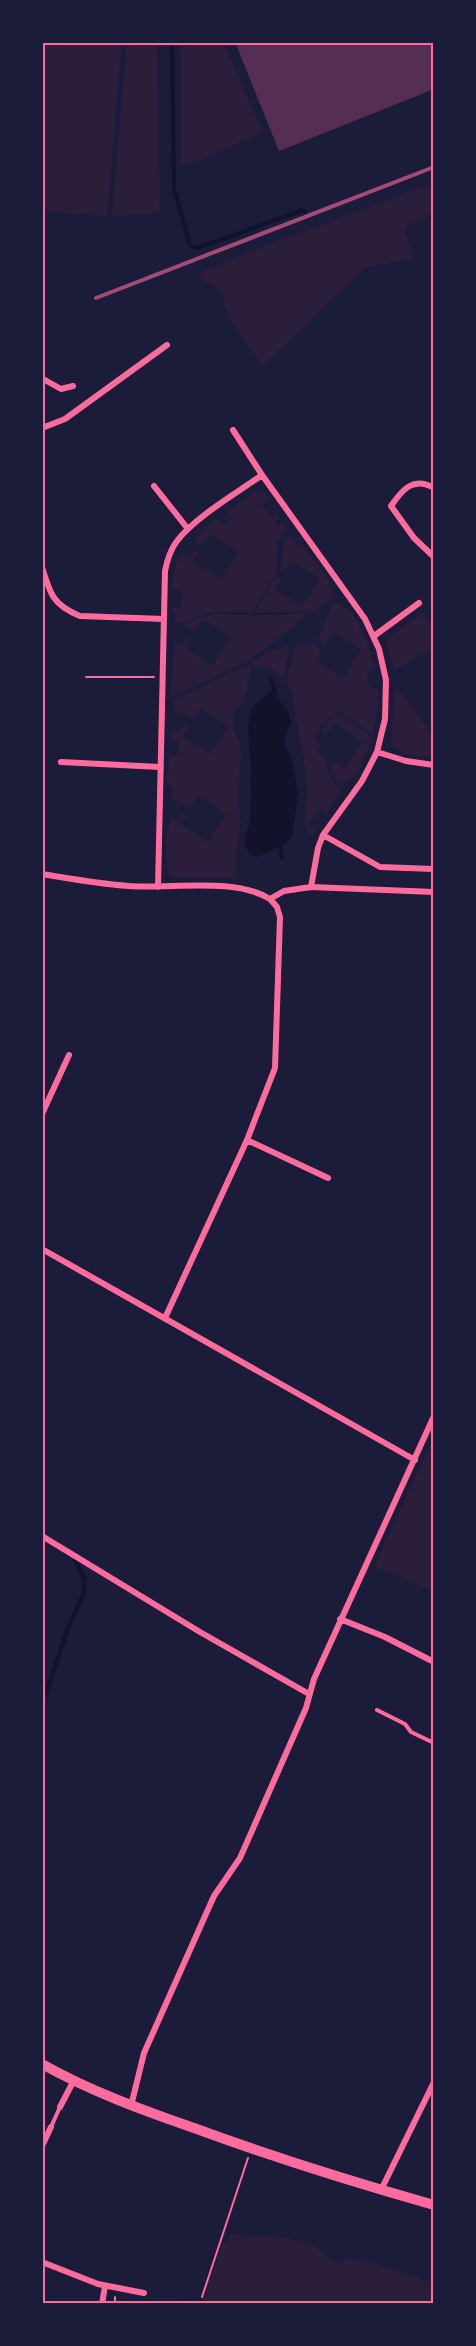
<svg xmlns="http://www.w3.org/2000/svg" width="476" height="2346" font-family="'Source Sans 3',sans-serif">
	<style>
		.green { fill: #2a1e3b }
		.water { fill: #12122b }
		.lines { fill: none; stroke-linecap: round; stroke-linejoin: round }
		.stream { stroke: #12122b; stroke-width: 4 }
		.building { fill: #542f53 }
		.path { stroke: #ff6b9d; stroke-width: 2 }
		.service { stroke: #ff6b9d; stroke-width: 4 }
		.minor { stroke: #ff6b9d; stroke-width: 6 }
		.secondary { stroke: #ff6b9d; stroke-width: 10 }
		.rail { stroke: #a44b75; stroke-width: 4 }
		.neatline { fill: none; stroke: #ff6b9d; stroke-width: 2 }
	</style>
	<rect width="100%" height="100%" fill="#1b1b3a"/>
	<path class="green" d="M42,42H122L107,216L42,211Z
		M127,42H157L160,213L112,216Z
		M180,42H223L263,133L181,167Z
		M434,183V213L404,228L414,259L366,267L263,366C245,342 228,321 221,291L196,275L257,249Z
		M258,490L264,492L269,499L262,505L273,519L278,516L279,518L275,522L277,526L282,523L287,529L278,541L276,573L252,613C239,613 225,611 212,612C200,614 187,624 175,623V613L172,608L181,607L182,590L173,589V575L179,555H183L189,559L195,550L199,553L193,562L221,579L238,552L211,534L201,546L194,540L205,527L217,518L223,526L232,519L227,511Z
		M291,534L298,545L303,546L329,580L328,585L334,595L316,611L254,613L277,575L281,580L275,589L302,606L320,579L293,561L283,572L281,571L284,542Z
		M335,602L352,612L367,640L376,670L367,672L370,689H378V708L373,735L340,712C328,715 316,729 316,741L321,745L316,751L328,760C324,769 333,785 341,790L327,814L320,809L309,824L316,829L313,836C299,828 307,806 307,793C306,759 296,724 291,691L286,683L294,646L312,642L322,652L316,661L343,678L352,666L350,664L361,650L333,632L324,645L318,640L332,604Z
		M312,612L247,662L170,697L175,640L182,645L187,638L190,640L185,648L212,665L231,637L203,619L193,632L182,624L213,614L281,615Z
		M423,613L434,628V647L394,671L387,645L388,638Z
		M290,646L283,679L271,669L255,666L253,662L269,651Z
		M250,664C250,682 246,700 233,713L234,730L241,748L238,803L241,823L236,854V878H175L169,874C164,864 165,827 172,818L177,821L183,813L187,816L181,824L208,842L226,814L199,796L190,809L179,801L172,800V790L167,779L169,755H178L179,740H169L174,729L179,733L185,724L189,727L183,736L210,754L228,727L201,708L192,720L182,713L173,711L174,700Z
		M398,689L434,736V757C420,757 400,756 391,743L395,690Z
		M340,715L373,737L358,773L341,786C335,780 327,768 333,761L344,769L362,742L335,723L325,735L321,732L333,716Z
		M434,1437V1592L374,1566Z
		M232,2235C254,2236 292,2235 312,2245C326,2251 326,2262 343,2264L346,2257L369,2262L434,2283V2304H201L221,2247Z"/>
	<path class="water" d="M275,687L279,699L289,714L291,723L286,735L285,746L292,759L298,793L293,832L289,840L275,849L256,857L249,852L244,843L250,821L251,770L248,727L251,709Z"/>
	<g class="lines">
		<path class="stream" d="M172,42L174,188L190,245L198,248L303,210L305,212
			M271,679L274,689
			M280,843L282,858
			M42,1705L67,1631L83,1594L85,1580L75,1560"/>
	</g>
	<path class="building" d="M235,42H434V89L279,151Z"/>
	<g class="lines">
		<path class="path" d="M86,677H154
			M115,2297V2304
			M202,2297L248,2158"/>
		<path class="service" d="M377,1710L405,1724L411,1732L434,1743
			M51,2127L60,2107"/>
		<path class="minor" d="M42,381L45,380L61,389L73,386
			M42,428L65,419L167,345
			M233,430L262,475
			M154,486L188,529
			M434,488C413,476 402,490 391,506L414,538L434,557
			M434,557V544
			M42,567C50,594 53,605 80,616L164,619
			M374,636L419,603
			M377,752L406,761L434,765
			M61,762L160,767
			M323,835L380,867L434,869
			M42,874C71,879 100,884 129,886C171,889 235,877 270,899L284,891L311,887L434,892
			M158,887L165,571C167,561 170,550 177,541C195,517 237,493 262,475L365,619L379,649L386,680L385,719L377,752L362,781L323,835L318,848L311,887
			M42,1114L69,1055
			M247,1140L328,1178
			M42,1249L415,1460
			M165,1318L247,1140L275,1068L280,917L277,907L270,899
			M42,1536L200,1632L309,1694
			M340,1619L385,1637L434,1662
			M131,2106L144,2053L214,1896L240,1858L306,1708L314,1679L434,1416
			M60,2107L73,2082
			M42,2146L51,2127
			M381,2190L434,2082
			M42,2262L98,2284L144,2293
			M102,2304L105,2286"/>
		<path class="secondary" d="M42,2064C90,2091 142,2110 194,2128C273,2157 353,2182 434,2205"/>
		<path class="rail" d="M96,298L434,167"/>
	</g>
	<rect width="476" height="2346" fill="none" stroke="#1b1b3a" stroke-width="87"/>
	<rect x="44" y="44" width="388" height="2258" class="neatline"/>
</svg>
